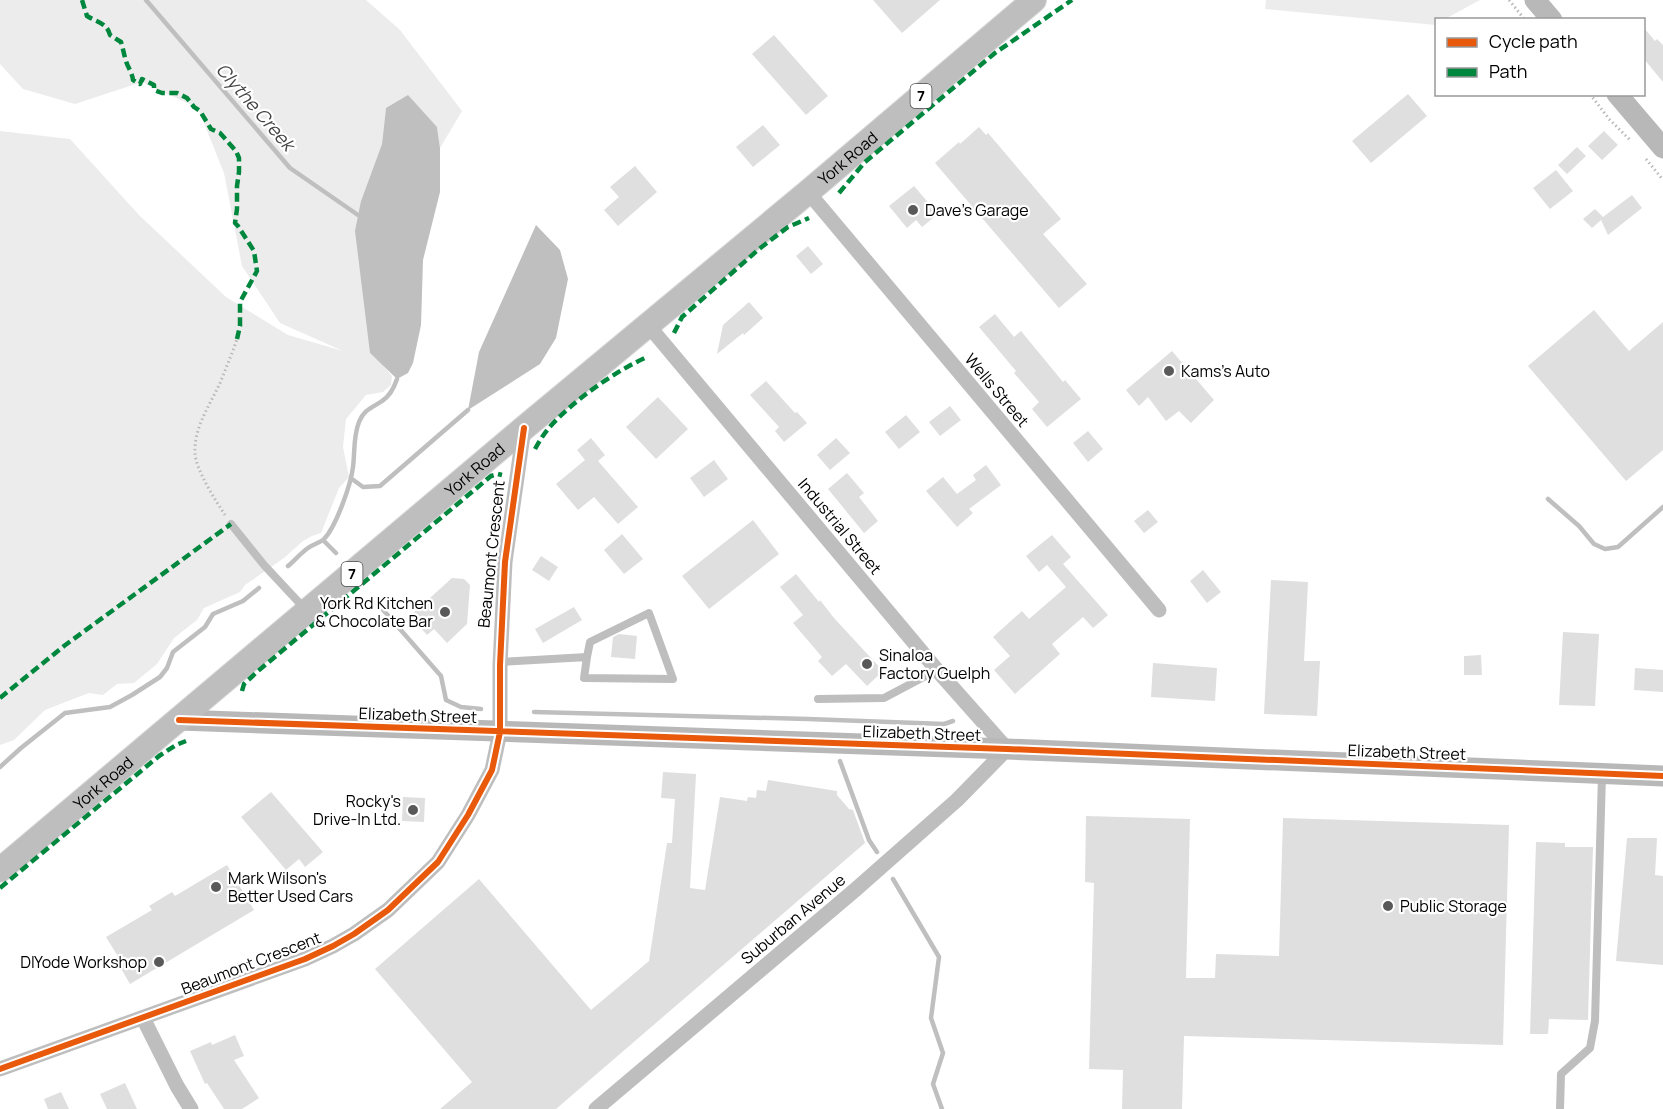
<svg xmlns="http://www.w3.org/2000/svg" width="1663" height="1109" font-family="Manrope,sans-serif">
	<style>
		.green { fill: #ececec }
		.water { fill: #bfbfbf }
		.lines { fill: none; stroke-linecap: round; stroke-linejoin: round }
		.stream { stroke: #bfbfbf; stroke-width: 4.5 }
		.building { fill: #dfdfdf }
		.primary-casing { stroke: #dbdbdb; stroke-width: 26 }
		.path { stroke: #b9b9b9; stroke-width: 3; stroke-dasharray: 1.5 3; stroke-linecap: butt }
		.lane { stroke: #bebebe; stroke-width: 8 }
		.street { stroke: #bebebe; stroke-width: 15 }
		.secondary { stroke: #b8b8b8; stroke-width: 21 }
		.primary { stroke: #bebebe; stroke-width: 24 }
		.quiet { stroke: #00873e; stroke-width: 4.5; stroke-dasharray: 9 4.5; stroke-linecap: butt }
		.cycleway-casing { stroke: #fff; stroke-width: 10 }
		.cycleway { stroke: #e8590c; stroke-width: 6 }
		.poi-dot { fill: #595959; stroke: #fff; stroke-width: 2 }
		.labels { text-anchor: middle; stroke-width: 4.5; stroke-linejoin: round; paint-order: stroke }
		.shield { fill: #fff; stroke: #4c4c4c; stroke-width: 1.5 }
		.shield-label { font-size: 15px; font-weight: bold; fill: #000 }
		.street-label { font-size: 16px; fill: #000; stroke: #fff }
		.poi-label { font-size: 16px; fill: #000; stroke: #fff; text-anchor: start }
		.water-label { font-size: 18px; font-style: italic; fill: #444; stroke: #fff }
	</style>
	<rect width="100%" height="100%" fill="#fff"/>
	<path class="green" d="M0,0H366L400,30L462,111L440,148L437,127L386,108L382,144L361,201L370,353L380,362L392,376L391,385L383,392L366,395L346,419L343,447L349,477L339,488L321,533L312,536L303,541L284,558L245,585L240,592L204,608L197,620L174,638L157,664L134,683L117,684L103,695L89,693L45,710L14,740L0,745V131L70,139L139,215L226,297L288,335L343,351L280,323L242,266L224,173L198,108L142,82L75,104L23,89L0,64Z
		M1266,0H1480L1445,19L1436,20V25L1265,9Z"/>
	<path class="water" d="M408,95L437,127L440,148V192L423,260L421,325L413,363L408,373L397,379L370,353L355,231L361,201L382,144L386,108Z
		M536,225L560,250L568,279L556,338L540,364L468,410L479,352Z"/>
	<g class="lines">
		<path class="stream" d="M146,0L290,168L358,215
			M352,479L363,487L380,486L468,410
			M1548,499L1579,526L1594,544L1605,549L1618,547L1663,507
			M323,540L336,553
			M288,566C295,560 301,553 308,548C313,544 320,543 324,539C336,527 351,484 353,467C355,452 353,437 359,422C364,409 372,408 382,401C390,396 394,388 397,379
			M378,604L441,676L446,700L461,707L481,709
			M534,712L808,719L944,724L953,721
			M840,761L869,840L877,852
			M0,767L21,748L65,713L110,707L132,695L160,677L167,668L173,652L205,627L213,614L243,601L259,588
			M893,879L939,957L931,1018L943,1053L933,1084L942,1109"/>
	</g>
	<path class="building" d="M873,0H940L902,33Z
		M1644,28L1655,41L1657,39L1663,45V82L1644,59Z
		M774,35L828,96L806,115L752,54Z
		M1408,94L1427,116L1371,163L1352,141Z
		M763,125L780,145L753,167L736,147Z
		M979,127L986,135L988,133L1061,219L1043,234L1087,284L1059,308L935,163L959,142L960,144Z
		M1604,131L1618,145L1602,160L1588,146Z
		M1577,147L1586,156L1567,174L1558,165Z
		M635,166L657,192L618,226L604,210L619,197L610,187Z
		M1556,170L1573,191L1550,209L1533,188Z
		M914,186L938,214L922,227L916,220L907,228L889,206Z
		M1632,195L1642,208L1608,235L1601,220L1592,228L1583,219L1595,209L1603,217Z
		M808,246L823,264L811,274L796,256Z
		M749,302L763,318L744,335L743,333L717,354L723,325Z
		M1594,310L1629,351L1663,322V450L1626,481L1528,366Z
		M995,314L1014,337L1021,331L1063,382L1065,380L1081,399L1047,427L1032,409L1039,402L1014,373L1016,371L979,327Z
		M1172,351L1214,400L1191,423L1179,411L1166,421L1148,397L1139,406L1126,390Z
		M766,381L795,413L797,412L807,423L784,442L775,431L779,427L750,395Z
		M658,397L688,429L656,459L626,427Z
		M950,406L961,420L940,436L929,422Z
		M906,415L920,432L899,449L885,432Z
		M1088,431L1103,449L1088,462L1073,443Z
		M591,438L605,455L598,461L638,507L618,524L594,497L578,510L556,484L585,460L577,450Z
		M836,438L850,453L830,470L817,455Z
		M714,460L728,479L704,497L690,478Z
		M986,465L1001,485L969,509L973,513L957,527L926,491L943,477L957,494L976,480L973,475Z
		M847,473L864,493L859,497L878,521L864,533L828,489Z
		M1148,510L1158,522L1144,533L1134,521Z
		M753,520L779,554L709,609L682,576Z
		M622,534L643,559L624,574L604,550Z
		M1052,535L1071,557L1063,564L1108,615L1093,628L1083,617L1052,644L1060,654L1015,694L994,670L1010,656L993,637L1022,611L1029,619L1066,587L1047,565L1039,572L1026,556Z
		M541,556L558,567L549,581L532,570Z
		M1203,570L1221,592L1207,603L1190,581Z
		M796,574L819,602L820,600L834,618L883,671L867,686L846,664L832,676L818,661L822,657L793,623L803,615L780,587Z
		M452,578L464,579L470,585L467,624L447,643L434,629L427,635L410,616Z
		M1271,580L1308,582L1304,661H1320L1317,716L1264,714Z
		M574,607L582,620L543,643L535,629Z
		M1563,632L1599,634L1595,706L1559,705Z
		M619,634L637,636L635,659L611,657L613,637Z
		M1481,655L1482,675H1464V656Z
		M1153,663L1217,668L1215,701L1151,697Z
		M1635,668L1663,670V692L1634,690Z
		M663,772L696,774L690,888L705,890L720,797L747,801L748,797L756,798L757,790L766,791L768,780L837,791V795L849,809L853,810L865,843L556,1109H440L472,1082L375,969L479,879L591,1010L649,961L667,843H672L675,799L661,798Z
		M271,792L323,852L305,867L299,859L286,870L241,817Z
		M403,797L425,798L424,822L402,821Z
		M1086,816L1190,819L1186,978H1215L1216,954L1279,956L1283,818L1509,825L1503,1045L1184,1036L1182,1109H1122L1123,1070L1089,1069L1094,883L1085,882Z
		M1627,838H1657L1655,875L1663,876V965L1616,961Z
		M1536,842L1565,843V847H1593L1588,1020L1549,1019L1548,1034H1530Z
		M227,865L254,910L130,984L119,965L122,963L106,937L152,910L149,906L172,892L175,896Z
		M235,1035L244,1056L234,1060L259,1098L242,1109H224L207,1083L205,1084L190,1051L211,1042L212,1045Z
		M125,1083L137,1109H107L100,1094Z
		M61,1092L69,1109H48L44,1099Z"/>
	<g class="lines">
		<g class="primary-casing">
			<g id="primary">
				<path id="s1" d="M0,870L524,428L808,192L1034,0"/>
			</g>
		</g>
		<path class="path" d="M1509,0L1525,20
			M1590,94L1609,119L1630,140
			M1646,159L1663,180
			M225,515C216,501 195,469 195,452C194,427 210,405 220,383C226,368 232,354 237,339"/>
		<path class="lane" d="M231,524L264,565L305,609
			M500,662L587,657L584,678L673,679L649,613L590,642L587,657
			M818,699L884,698L937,670
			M1560,1109L1561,1074L1590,1048L1595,1021L1602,775"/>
		<path class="street" d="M808,192L1159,610
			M143,1018L177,1086L191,1109
			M0,1069L305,959L333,946L354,934L388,910L438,862L468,815L492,770L500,732V665L505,562L524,428
			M596,1109L855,890L957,800L1007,749L937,670L648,325"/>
		<path class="secondary" d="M1535,0L1552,20
			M1617,94L1663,148
			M179,720L1007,749L1663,776"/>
		<use href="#primary" class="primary"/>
		<path class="quiet" d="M82,0L87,16C97,22 107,23 110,35L121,42C123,48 124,55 126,61C128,68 132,72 133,80L140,84L142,79L154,85V90L162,93H177L187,98L194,107L200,111L211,129L220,133L236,151L239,158V172L237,186V209L235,223L238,226L254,251L257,271L240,302V326L237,339
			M839,193L865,162L995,53L1072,0
			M674,333L682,317L759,249L788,227L809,218
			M535,449C539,442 543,435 548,429C571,402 615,371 647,357
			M242,691L244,684L258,671L491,476L498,474L502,475
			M0,698L64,646L231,524
			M0,888L159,756L176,745L186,741"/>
		<g class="cycleway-casing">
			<path id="cycleway" d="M179,720L1007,749L1663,776
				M0,1069L305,959L333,946L354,934L388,910L438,862L468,815L492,770L500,732V665L505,562L524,428"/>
		</g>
		<use href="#cycleway" class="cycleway"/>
	</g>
	<g class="poi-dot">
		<circle cx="913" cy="210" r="6"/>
		<circle cx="1169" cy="371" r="6"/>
		<circle cx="445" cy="612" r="6"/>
		<circle cx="867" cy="664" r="6"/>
		<circle cx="413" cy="810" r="6"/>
		<circle cx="216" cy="887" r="6"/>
		<circle cx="1388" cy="906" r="6"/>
		<circle cx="159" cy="962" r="6"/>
	</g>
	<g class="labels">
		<g class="shield">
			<rect x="910.5" y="84" width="21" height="24" rx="4.5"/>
			<rect x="341.5" y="562" width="21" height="24" rx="4.5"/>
		</g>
		<g class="shield-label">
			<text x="921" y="101">7</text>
			<text x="352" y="579">7</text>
		</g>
		<g class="street-label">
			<text dy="6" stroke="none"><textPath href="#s1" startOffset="1107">York Road</textPath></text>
			<text transform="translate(997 390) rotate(50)" y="6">Wells Street</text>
			<text dy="6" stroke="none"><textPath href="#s1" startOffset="621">York Road</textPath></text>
			<text transform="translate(840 526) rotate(50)" y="6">Industrial Street</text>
			<text transform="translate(491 554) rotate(-84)" y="6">Beaumont Crescent</text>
			<text transform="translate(418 715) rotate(2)" y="6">Elizabeth Street</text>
			<text transform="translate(922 733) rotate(2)" y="6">Elizabeth Street</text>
			<text transform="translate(1407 752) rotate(2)" y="6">Elizabeth Street</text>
			<text dy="6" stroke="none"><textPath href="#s1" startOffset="135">York Road</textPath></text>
			<text transform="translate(793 919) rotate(-40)" y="6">Suburban Avenue</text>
			<text transform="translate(251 963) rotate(-21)" y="6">Beaumont Crescent</text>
		</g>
		<g class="poi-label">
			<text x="925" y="216">Dave's Garage</text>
			<text x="1181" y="377">Kams's Auto</text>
			<text x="433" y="609" text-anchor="end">York Rd Kitchen<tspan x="433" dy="18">&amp; Chocolate Bar</tspan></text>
			<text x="879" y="661">Sinaloa<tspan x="879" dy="18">Factory Guelph</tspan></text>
			<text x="401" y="807" text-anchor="end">Rocky's<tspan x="401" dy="18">Drive-In Ltd.</tspan></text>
			<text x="228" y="884">Mark Wilson's<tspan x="228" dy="18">Better Used Cars</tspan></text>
			<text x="1400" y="912">Public Storage</text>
			<text x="147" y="968" text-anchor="end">DIYode Workshop</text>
		</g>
		<g class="water-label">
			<text transform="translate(255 107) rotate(49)" y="6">Clythe Creek</text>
		</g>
	</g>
	<rect x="1435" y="18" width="210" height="78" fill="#ffffff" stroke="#999999" stroke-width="1.5"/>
	<rect x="1447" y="38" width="30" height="9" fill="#e8590c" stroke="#999999" stroke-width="1.5"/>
	<text x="1489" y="48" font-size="18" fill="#000000">Cycle path</text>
	<rect x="1447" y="68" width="30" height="9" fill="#00873e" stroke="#999999" stroke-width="1.5"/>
	<text x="1489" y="78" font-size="18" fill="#000000">Path</text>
</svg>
